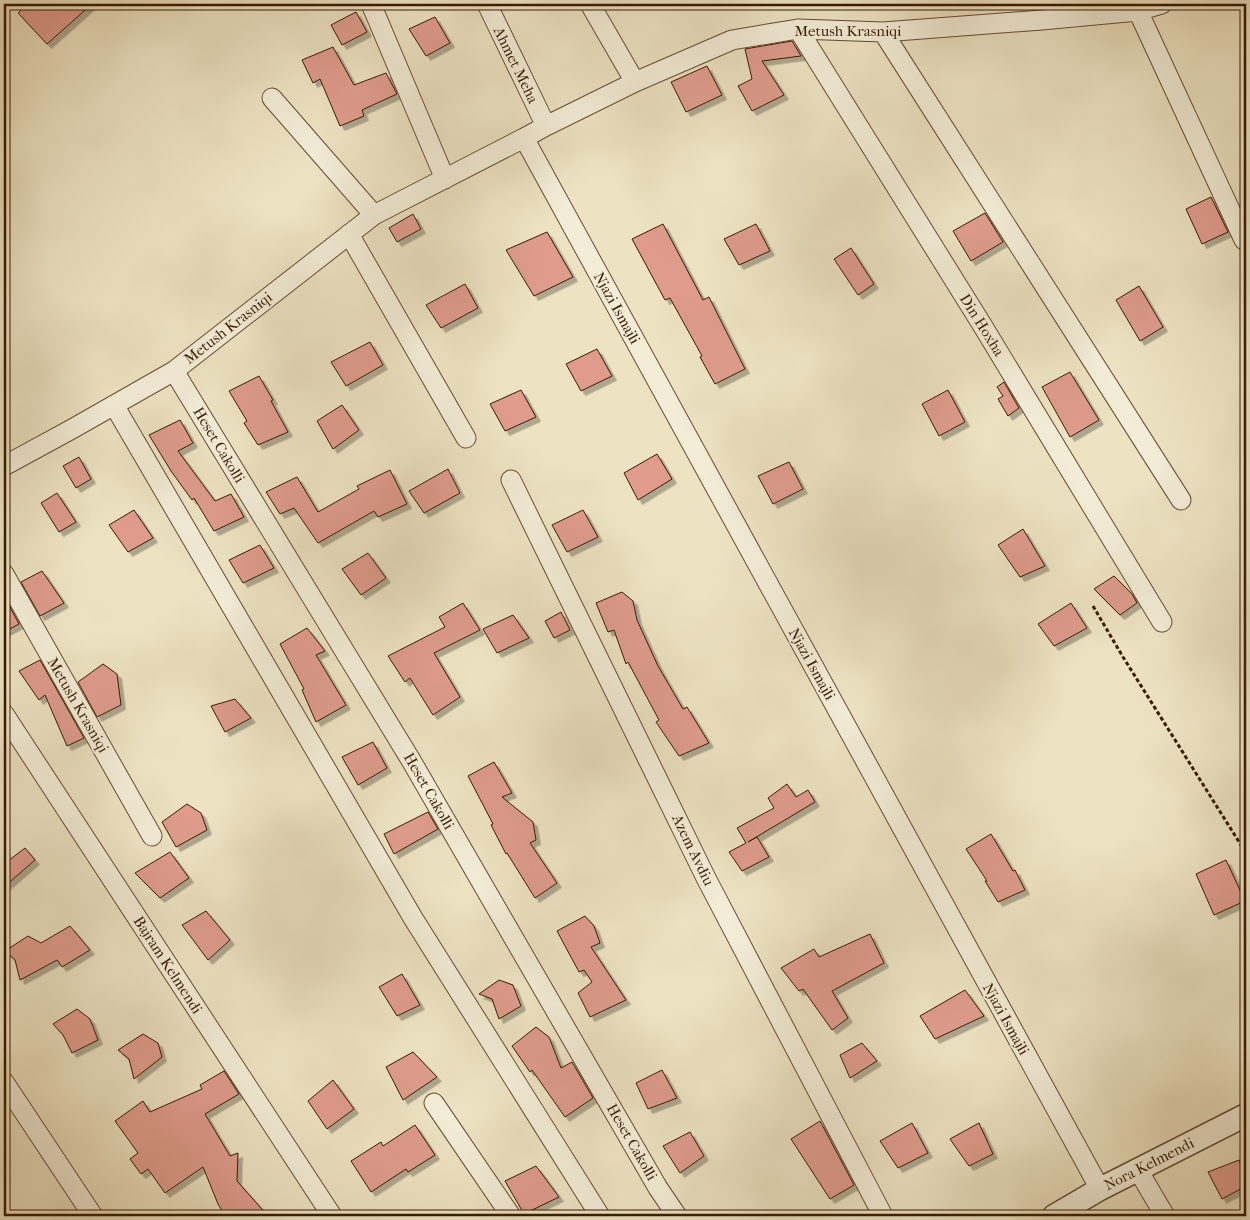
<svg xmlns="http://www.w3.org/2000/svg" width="1250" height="1220" font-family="'IM FELL French Canon',serif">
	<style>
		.building { fill: #df9c8d; stroke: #391a03; filter: url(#shadow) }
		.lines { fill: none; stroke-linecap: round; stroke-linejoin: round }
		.minor-casing { stroke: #664c33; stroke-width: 21 }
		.tertiary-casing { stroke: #664c33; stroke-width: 25 }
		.path { stroke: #391a03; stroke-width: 3; stroke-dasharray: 4 2.5; stroke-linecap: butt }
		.minor { stroke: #f3edd8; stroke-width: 19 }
		.tertiary { stroke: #f3edd8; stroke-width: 22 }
		.labels { text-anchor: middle; stroke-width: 4; stroke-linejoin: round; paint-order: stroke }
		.street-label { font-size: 15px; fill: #391a03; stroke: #f3edd8 }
	</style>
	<defs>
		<filter id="shadow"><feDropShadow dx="4.5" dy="4.5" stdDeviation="0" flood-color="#0004"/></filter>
	</defs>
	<rect width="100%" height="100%" fill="#ede3c3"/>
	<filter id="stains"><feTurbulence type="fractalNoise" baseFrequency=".004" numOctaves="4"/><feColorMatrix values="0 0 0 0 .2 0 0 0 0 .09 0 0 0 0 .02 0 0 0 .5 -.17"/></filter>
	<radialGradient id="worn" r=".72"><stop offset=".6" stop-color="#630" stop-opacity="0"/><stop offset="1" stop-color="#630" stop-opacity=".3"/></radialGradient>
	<path class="building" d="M28,4H92L47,44L18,13Z
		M356,12L367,32L342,45L331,25Z
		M435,17L450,43L426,56L409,29Z
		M792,41L801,56L762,61L784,95L752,111L738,86L752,79L745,49Z
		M333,47L354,85L386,73L397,94L362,110L364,116L340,126L320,79L313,83L302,60Z
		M707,66L722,95L686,112L671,82Z
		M1211,197L1228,232L1202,244L1186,209Z
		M985,213L1003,242L971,261L953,231Z
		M413,214L421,229L397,242L389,228Z
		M663,224L703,300L709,297L745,369L715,384L700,357L702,356L670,298L665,300L632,239Z
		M756,224L770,251L739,265L724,239Z
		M547,232L573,277L534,296L506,250Z
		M851,248L874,284L858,295L834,259Z
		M465,284L478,308L441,328L426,305Z
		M1139,286L1163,327L1140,341L1116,300Z
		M370,342L383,365L346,386L331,362Z
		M597,349L612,376L581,391L566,364Z
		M1070,372L1099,420L1070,437L1042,387Z
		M259,376L273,400L271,401L288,432L258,445L244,423L247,421L229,391Z
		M1004,382L1019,408L1008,416L998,399L1003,396L997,387Z
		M521,390L536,417L505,431L490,404Z
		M948,390L965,422L939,436L922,404Z
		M342,405L359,430L333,449L317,421Z
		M180,420L193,443L178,451L215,501L231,494L244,517L214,531L194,498L192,500L171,471L149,435Z
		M657,454L672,479L638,500L624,473Z
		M79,457L91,479L76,488L63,466Z
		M789,462L803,489L773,504L758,476Z
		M448,469L460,493L424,513L409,491Z
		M390,470L407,504L378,517L374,511L318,543L294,508L280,514L266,492L297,477L318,512L359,489L357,486Z
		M57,493L76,522L59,532L41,503Z
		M134,510L153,538L128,552L109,525Z
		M583,510L598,537L567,552L552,525Z
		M1023,529L1045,566L1020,577L998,545Z
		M260,545L274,568L243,583L229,560Z
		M368,553L386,578L361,595L342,569Z
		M42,571L64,603L40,616L21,582Z
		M1114,576L1132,594L1137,603L1120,615L1094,589Z
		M622,592L633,601L637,620L658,666L683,709L687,707L709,743L679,756L656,722L659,720L628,662L626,664L614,630L608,632L596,603Z
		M4,596L19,624L4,632Z
		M463,603L480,630L434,653L460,697L433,715L410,678L405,682L388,656L445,627L439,617Z
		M1071,603L1087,628L1054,646L1038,624Z
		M561,612L570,630L554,638L545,621Z
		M513,615L529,638L497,653L483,629Z
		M307,628L325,651L316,655L346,705L316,722L302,690L304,689L280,644Z
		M40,660L84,738L67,746L45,695L39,700L19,671Z
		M103,664L117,674L121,705L97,717L78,682Z
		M235,699L251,718L225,732L211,706Z
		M373,742L387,768L358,785L342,757Z
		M494,762L512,793L502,797L533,822L536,840L530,843L557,883L535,898L507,853L506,854L491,825L493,824L468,776Z
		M787,784L796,797L808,790L815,802L748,842L757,837L769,857L742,871L729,852L746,843L737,828L774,808L768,798Z
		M187,804L201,813L207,830L176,847L162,822Z
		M428,812L438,829L394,854L384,834Z
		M991,834L1013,871L1015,870L1025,890L998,902L985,881H987L966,849Z
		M25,848L35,860L4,887V864Z
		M170,852L189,878L160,898L135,873Z
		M1226,860L1245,901L1214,915L1196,874Z
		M206,911L230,940L208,960L182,925Z
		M585,916L594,926L600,943L591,947L626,1000L590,1017L578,993L592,982L584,970L579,972L557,931Z
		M70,926L90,950L62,967L57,960L20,980L15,960L5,951L28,936L41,943Z
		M870,934L884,963L832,991L848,1018L832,1030L803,989L799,991L781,968L814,949L819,957Z
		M402,974L420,1005L397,1016L379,987Z
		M499,980L513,985L521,1006L499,1019L492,999L479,994Z
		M965,990L984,1016L935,1039L920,1016Z
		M77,1009L90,1019L98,1040L72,1053L63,1035L53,1024Z
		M536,1027L549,1037L561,1068L572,1062L593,1098L565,1117L532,1070L530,1072L512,1046Z
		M143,1034L158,1043L162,1057L134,1079L129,1059L118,1050Z
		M862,1043L877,1061L850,1078L840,1055Z
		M413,1052L437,1077L403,1100L386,1067Z
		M662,1070L677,1098L648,1109L636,1083Z
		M224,1071L239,1094L205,1114L230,1156L238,1153L237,1181L268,1216H225L218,1204L203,1167L165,1193L148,1169L141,1174L130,1159L138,1153L115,1121L143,1101L150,1112L202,1089L200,1085Z
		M333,1080L354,1109L327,1129L308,1101Z
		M820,1121L854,1185L830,1199L791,1139Z
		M912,1123L928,1153L898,1168L880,1141Z
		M979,1123L993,1154L969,1166L950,1139Z
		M415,1125L435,1155L408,1172L406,1169L371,1192L351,1161L381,1142L383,1146Z
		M690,1132L704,1156L680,1173L663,1146Z
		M1239,1160L1246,1179V1186L1222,1199L1208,1172Z
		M536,1166L559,1197L524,1214L505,1181Z"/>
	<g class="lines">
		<g class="minor-casing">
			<path id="minor" d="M371,4L445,179
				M487,4L546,126
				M590,4L635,82
				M1138,11L1244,240
				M798,29L984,328L1162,622
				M883,32L1181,500
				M272,98L374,215
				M524,138L1100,1189
				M349,234L466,438
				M174,371L412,762L658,1188L677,1216
				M114,405L413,918L600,1216
				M4,466L72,429L174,371L374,215L524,138L546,126L635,82L732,40L798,29L883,32L1042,20L1138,11L1162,4
				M511,480L706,878L883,1216
				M4,574L152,836
				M4,714L332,1216
				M4,1082L93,1216
				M434,1103L511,1216
				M1138,1170L1165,1216"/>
		</g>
		<g class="tertiary-casing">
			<path id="tertiary" d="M1054,1216L1100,1189L1246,1115"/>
		</g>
		<path class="path" d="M1093,606L1123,657L1246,853"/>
		<use href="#minor" class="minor"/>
		<use href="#tertiary" class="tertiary"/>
	</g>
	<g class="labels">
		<g class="street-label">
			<text x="848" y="36">Metush Krasniqi</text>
			<text transform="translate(516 65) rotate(64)" y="5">Ahmet Meha</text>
			<text transform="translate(617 308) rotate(61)" y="5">Njazi Ismajli</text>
			<text transform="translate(982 325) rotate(58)" y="5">Din Hoxha</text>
			<text transform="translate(228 328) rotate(-38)" y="5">Metush Krasniqi</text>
			<text transform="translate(219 445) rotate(59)" y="5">Heset Cakolli</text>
			<text transform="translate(812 664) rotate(61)" y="5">Njazi Ismajli</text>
			<text transform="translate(78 705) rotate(60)" y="5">Metush Krasniqi</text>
			<text transform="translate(429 791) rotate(60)" y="5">Heset Cakolli</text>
			<text transform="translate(693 850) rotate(64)" y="5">Azem Avdiu</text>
			<text transform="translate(168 965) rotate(57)" y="5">Bajram Kelmendi</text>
			<text transform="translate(1006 1019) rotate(61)" y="5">Njazi Ismajli</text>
			<text transform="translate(632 1142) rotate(60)" y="5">Heset Cakolli</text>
			<text transform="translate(1149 1164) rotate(-27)" y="5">Nora Kelmendi</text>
		</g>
	</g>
	<rect width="1250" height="1220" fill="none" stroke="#ede3c3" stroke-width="20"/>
	<rect x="5" y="5" width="1240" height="1210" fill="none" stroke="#391a03" stroke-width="2.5"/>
	<rect x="10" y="10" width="1230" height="1200" fill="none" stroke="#391a03"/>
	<rect width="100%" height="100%" filter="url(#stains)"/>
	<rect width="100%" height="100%" fill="url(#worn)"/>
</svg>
